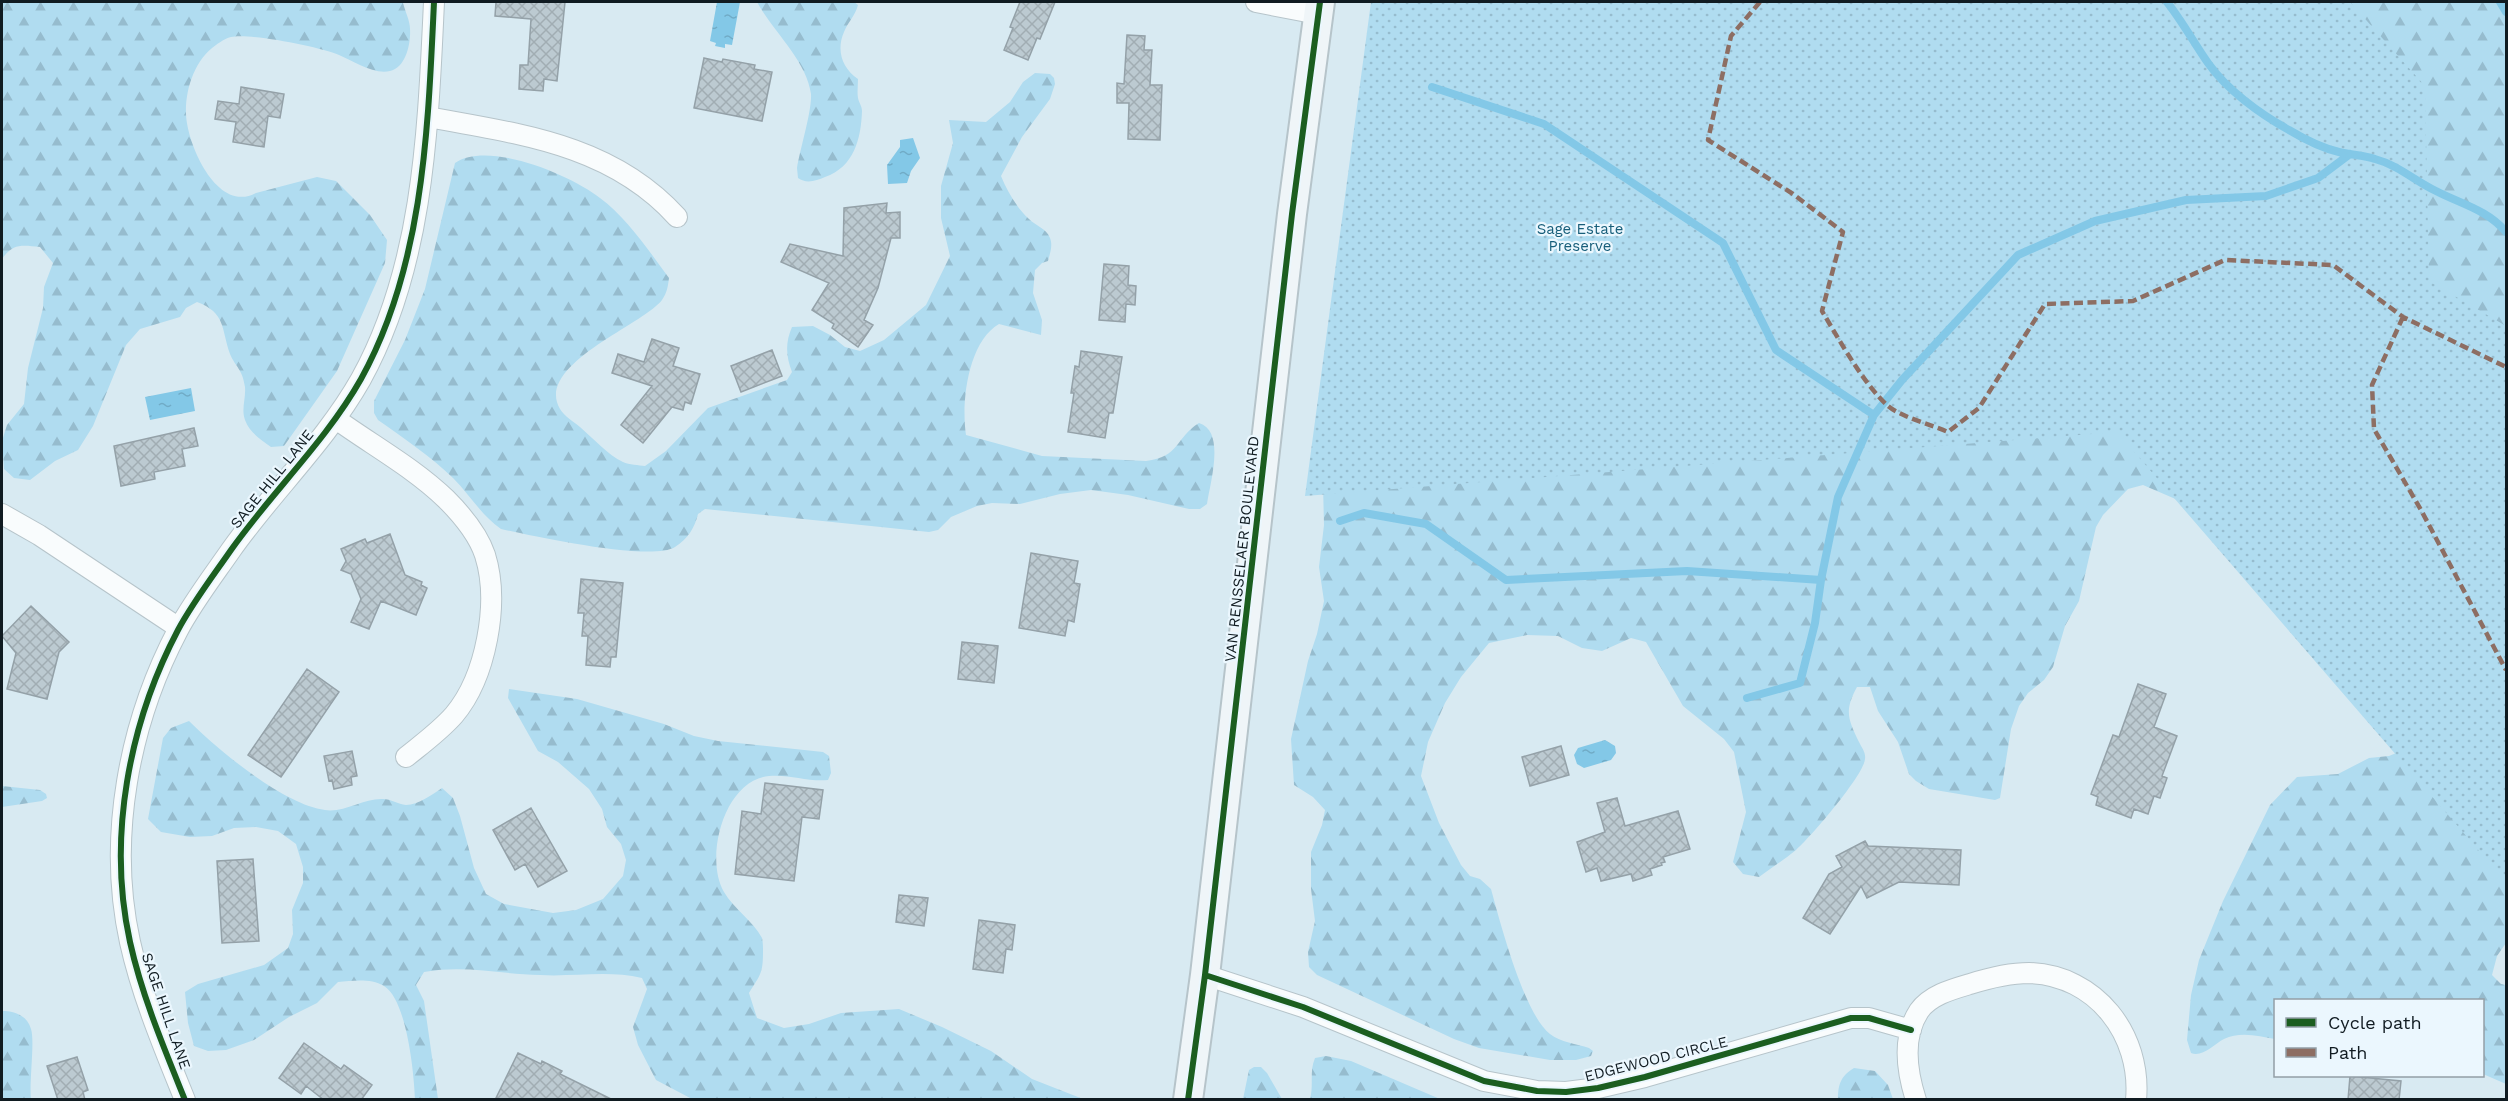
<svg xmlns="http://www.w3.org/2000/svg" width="2508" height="1101" font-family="'Work Sans',sans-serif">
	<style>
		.forest { fill: url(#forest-firs) }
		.park { fill: url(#park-dots) }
		.water { fill: url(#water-ripples) }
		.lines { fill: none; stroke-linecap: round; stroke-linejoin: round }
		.stream { stroke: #83c8e7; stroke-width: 8 }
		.building { fill: url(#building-cross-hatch); stroke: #94a1a8; stroke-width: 1.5 }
		.minor-casing { stroke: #b6c4ca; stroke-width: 22 }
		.secondary-casing { stroke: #b6c4ca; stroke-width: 32 }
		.minor { stroke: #f9fcfd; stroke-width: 20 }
		.secondary { stroke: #eff5f8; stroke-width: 28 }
		.quiet { stroke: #8d6e63; stroke-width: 4.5; stroke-dasharray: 9 4.5; stroke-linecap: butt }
		.cycleway-casing { stroke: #ebf7fe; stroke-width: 10 }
		.cycleway { stroke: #1b5e20; stroke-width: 6 }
		.labels { text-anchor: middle; stroke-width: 4.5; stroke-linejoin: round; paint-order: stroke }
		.park-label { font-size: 15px; fill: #175e7a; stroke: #ebf7fe }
		.street-label { font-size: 15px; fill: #101b21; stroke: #ebf7fe }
	</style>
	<defs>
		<pattern id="forest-firs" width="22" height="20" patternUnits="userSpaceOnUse" patternTransform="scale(1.5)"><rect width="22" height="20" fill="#b0dcf0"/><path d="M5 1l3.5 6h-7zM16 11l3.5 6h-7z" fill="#96bcce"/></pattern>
		<pattern id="park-dots" width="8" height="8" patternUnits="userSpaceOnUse" patternTransform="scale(1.5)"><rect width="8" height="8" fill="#b0dcf0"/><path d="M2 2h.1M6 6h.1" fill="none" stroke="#96bcce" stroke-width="1.8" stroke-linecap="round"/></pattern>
		<pattern id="water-ripples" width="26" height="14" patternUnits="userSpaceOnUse" patternTransform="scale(1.5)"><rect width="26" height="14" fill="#83c8e7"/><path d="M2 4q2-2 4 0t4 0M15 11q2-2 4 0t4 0" fill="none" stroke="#70abc6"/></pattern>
		<pattern id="building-cross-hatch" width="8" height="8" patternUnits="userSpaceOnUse" patternTransform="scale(1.5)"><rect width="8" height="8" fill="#bccad1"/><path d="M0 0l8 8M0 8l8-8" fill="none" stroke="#a1adb3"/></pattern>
	</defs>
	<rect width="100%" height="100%" fill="#d8eaf2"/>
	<path class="forest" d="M2,2L403,3C405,11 410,21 410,29C411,43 406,68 390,71C374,75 353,61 339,55C320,47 251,33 231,37C226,38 220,42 216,45C195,59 185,89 186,114C187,144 217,214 256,193L317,177L336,181L370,215L387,240L385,263L337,371L284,446L271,447C260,439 250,433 245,420C241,409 246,399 245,387C242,368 236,368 230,354C221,328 226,313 197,302L186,308L180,317L140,329L126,345L93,426L78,450L55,461L30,480L14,478L4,469L2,441L7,425L24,404L28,368L43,308L44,287L53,263L40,247C22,245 13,243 2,259Z
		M757,2H854L858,5C855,16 848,22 844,32C836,50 842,68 858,79C858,85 857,92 858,98C859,103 862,106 862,111C861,139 854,167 825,177C816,181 806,184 798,178L797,168C800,149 812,111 811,94C807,61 772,30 757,2Z
		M1373,2H2506V546L2194,507L2143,485L2128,489L2103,515L2096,527L2079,601L2065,626L2053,667L2044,680L2028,693L2019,706L2011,729L2000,798L1995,800L1929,789L1916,781L1909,774L1898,742L1878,711L1870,687H1857C1844,711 1848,719 1859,742C1862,748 1866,753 1865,759C1864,775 1810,838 1796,850C1784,860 1771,868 1759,877L1743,874L1733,862L1746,812L1734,752L1724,739L1683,706L1646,642L1631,638L1602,651L1582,648L1558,636L1527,635L1489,643L1461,677L1445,703L1428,742L1421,776L1439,823L1461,865L1470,876L1480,879L1491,889C1500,922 1524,1014 1550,1034C1560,1042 1577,1044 1589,1048L1593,1051L1591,1056L1576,1060H1550L1479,1048L1454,1039L1317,975L1309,967L1308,952L1315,921L1311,889V852L1322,825L1325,810L1313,797L1294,785L1291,739L1308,661L1317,634L1324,601L1319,567L1324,525L1323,485Z
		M1035,73L1050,74L1054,78L1055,84L1050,99L1022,137L1001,176C1007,191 1017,208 1029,219C1036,226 1046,228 1050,238C1053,246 1050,253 1048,261L1042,263L1035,270L1033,293L1042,320L1041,335L999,324C968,342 961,402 966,435L1042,456L1146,461C1180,457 1175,438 1199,423C1226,431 1210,483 1207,504L1200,509H1189L1128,495L1091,490L1060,494L1020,504L992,503L977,506L951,517L938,530L929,532L705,509L698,514C695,527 688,539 675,547C651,562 533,536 501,529C481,515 470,495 453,478C430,456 405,439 378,420L374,413V401L405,340L425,289L455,163C488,140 571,175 600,198C627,218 649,251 669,278C668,286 667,293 662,300C643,325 534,365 560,409C564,416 574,422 580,427C593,438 608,455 623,462C629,465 639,465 645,466L666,451L708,408L787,380L792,372C786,356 785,343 792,327L813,326L830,335L845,347L860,351L884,340L926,305L950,256L941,218V186L953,143L949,120L986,122L1010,102L1023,82Z
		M509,689L577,699L664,724L694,736L718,741L823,752L829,756L831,773L828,780C808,782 789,774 769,776C724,780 704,858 724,892C734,909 753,921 762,938C763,942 763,948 763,952C763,974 760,975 749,993L757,1018L784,1028L809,1024L841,1013L899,1009L942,1027L991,1051L1032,1079L1083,1099H692L656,1080L638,1045L633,1027L647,989L642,978C608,970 574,977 540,975C499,974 465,965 424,972L416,985L424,1001L438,1099H415C414,1074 407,1000 384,986C370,978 353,981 338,982L317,1003L289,1017L254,1040L226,1050L208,1051L194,1046L188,1023L185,992L198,984L264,965L288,948L293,934L292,910L303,883V867L296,844L278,831L256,827L234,828L212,836L190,837L161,832L148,819L163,738L171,728L189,721C218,750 284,805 325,810C344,813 364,798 383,799C391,799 398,804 406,805C418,805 433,794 442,788L453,798L460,816L474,868L486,894L504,904L553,913L576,910L603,899L623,876L626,860L621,844L607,827L602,809L589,789L558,762L538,751L508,698Z
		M2427,740L2506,822V943L2497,956L2492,975L2501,984L2506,985V1084L2483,1074L2482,1000H2276L2275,1039C2259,1036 2240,1031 2224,1039C2214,1044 2202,1058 2191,1053L2187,1040L2191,995L2199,960L2223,901L2270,805L2297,777L2338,774L2369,758L2389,756Z
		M2,786L40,790L46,794L47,798L42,801L2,807Z
		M2,1011C14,1011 27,1015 31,1029C35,1041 29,1082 31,1099H2Z
		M1326,1056L1351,1061L1440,1099H1310C1314,1085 1309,1072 1315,1058Z
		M1254,1067H1261L1267,1073L1282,1099H1243L1249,1070Z
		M1854,1068L1875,1071L1888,1085L1893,1099H1838C1838,1084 1841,1076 1854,1068Z"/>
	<path class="park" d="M1371,2H2350L2425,86L2429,281L2506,326V882L2117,432L1305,496Z"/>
	<path class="water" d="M717,2H740L732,45L725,44V48L715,46L716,43L710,41Z
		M913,138L920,158L911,171L907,183L888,184L887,165L900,147V140Z
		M191,388L195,411L150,420L145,397Z
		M1605,740L1615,746L1616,753L1611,760L1584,768L1577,764L1574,755L1578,748Z"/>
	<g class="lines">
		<path class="stream" d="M2167,2C2182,21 2194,43 2208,63C2227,90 2260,114 2289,130C2304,139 2322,148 2339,152C2351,155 2364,155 2375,159C2398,165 2415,181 2436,191C2461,204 2488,210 2506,232
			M2500,2L2506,12
			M1432,87L1544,124L1723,243L1776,350L1874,415
			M1340,521L1364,513L1426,524L1506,580L1687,571L1821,580L1838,497L1874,415L1902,380L2018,255L2095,221L2186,200L2266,196L2318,178L2350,154
			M1747,698L1800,683L1815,623L1821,580"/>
	</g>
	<path class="building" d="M496,2H565L557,81L544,79L543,91L519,89L520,65H528L531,19L495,16Z
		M1020,2H1055L1040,39L1037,38L1028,60L1004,50L1013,28L1010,27Z
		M1127,35L1145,36L1144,50H1152L1150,85H1162L1160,140L1128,139L1129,103H1117V83L1124,84Z
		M704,58L722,62L723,59L755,65L754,69L772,72L762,121L694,108Z
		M241,87L284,94L280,118L268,116L264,147L233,142L236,122L215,119L218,101L239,104Z
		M887,203L886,213L900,212V238H891L878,288L864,320L873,325L858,347L832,328L834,324L812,310L829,283L781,262L790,244L843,256L844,208Z
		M1104,264L1129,266L1128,285L1136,286L1135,305L1126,304L1125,322L1099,320Z
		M652,339L679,348L673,366L700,374L691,404L685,402L683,410L672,407L643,443L621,425L652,386L612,373L618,354L644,362Z
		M772,350L782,376L741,392L731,366Z
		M1081,351L1122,357L1113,413H1109L1105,438L1068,432L1074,393H1071L1075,366L1079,367Z
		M194,428L198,446L182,449L185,466L154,472L155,479L121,486L114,446Z
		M390,534L405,575L422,582L421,585L427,588L416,615L381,601L369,629L351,622L361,599L351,574L341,570L346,561L341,549L365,539L367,543Z
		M1031,553L1078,561L1074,583L1080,584L1074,622L1068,620L1065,636L1019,628Z
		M581,579L623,583L616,657H611L610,667L586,665L588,636H582L584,613H578Z
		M31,606L69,642L59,652L47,699L7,689L16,653L2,636Z
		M962,642L998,646L994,683L958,679Z
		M307,669L339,692L281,777L248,755Z
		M2138,684L2166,694L2154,727L2177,736L2162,776L2167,778L2160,798L2154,796L2148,814L2134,809L2131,818L2096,805L2098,797L2091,794L2113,735L2119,737Z
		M1561,746L1569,775L1530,786L1522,757Z
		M352,751L357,776L351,777L352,785L334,789L332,780L329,781L324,756Z
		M765,783L823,790L819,819L802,817L794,881L735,874L742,811L761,814Z
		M1617,798L1625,826L1678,811L1690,849L1663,857L1665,862L1661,863L1662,865L1650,869L1652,875L1633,881L1631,874L1601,881L1597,868L1586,872L1577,842L1605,832L1597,803Z
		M531,808L567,871L538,887L525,864L515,870L493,830Z
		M1865,841L1868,846L1961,850L1959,885L1899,882L1867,898L1861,886L1830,934L1803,918L1829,874L1842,867L1836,856Z
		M253,859L259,941L222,943L217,861Z
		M899,895L928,898L924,926L896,922Z
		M979,920L1015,925L1012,950L1006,949L1003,973L973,969Z
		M304,1043L341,1069L344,1065L372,1085L361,1100H324L306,1086L301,1094L279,1078Z
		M518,1053L541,1064L542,1061L562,1071L560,1074L613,1100H495Z
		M77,1057L88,1090L83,1092L85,1100H58L47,1066Z
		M2350,1076L2401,1081L2399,1100H2348Z"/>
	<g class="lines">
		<g class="minor-casing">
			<path id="minor" d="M1256,2L1318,14
				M428,117C519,134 611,144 677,217
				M336,419C372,445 414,468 446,499C461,514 478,534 485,555C500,603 486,677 454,715C440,731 422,744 406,757
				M2,514L39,535L179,628
				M1205,975L1303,1007L1484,1081L1537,1091L1566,1092L1598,1088L1645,1077L1851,1018H1869L1911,1030
				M185,1100C164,1048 142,996 130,942C107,838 129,723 178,630C193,602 213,576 231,550C272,492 326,441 361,379C424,265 428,128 434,2
				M1916,1100C1907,1072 1902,1037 1919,1011C1930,995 1953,989 1970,984C1989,978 2009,973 2029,973C2096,975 2142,1035 2136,1100"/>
		</g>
		<g class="secondary-casing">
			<path id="secondary" d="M1188,1100L1205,975L1292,214L1320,2"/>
		</g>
		<use href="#minor" class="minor"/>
		<use href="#secondary" class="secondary"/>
		<path class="quiet" d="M1760,2L1731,36L1708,140L1793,194L1843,232L1822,311C1838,338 1865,386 1888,406C1901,417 1932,425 1948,432L1979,408L2045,304L2133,301L2225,260L2333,265L2403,317L2506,367
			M2403,317L2372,385L2374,429L2421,510L2506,670"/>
		<g class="cycleway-casing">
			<path id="cycleway" d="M1205,975L1303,1007L1484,1081L1537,1091L1566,1092L1598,1088L1645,1077L1851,1018H1869L1911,1030
				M185,1100C164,1048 142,996 130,942C107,838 129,723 178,630C193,602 213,576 231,550C272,492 326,441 361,379C424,265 428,128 434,2
				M1188,1100L1205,975L1292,214L1320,2"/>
		</g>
		<use href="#cycleway" class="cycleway"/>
	</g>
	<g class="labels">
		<g class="park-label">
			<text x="1580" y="234">Sage Estate<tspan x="1580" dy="17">Preserve</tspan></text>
		</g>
		<g class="street-label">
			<text transform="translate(272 479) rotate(-51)" y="5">SAGE HILL LANE</text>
			<text transform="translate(1242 549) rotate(-84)" y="5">VAN RENSSELAER BOULEVARD</text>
			<text transform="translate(166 1011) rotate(71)" y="5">SAGE HILL LANE</text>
			<text transform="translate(1656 1059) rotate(-14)" y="5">EDGEWOOD CIRCLE</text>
		</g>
	</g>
	<rect width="2508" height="1101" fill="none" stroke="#101b21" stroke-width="6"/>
	<rect x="2274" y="999" width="210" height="78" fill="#ebf7fe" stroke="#939fa6" stroke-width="1.5"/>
	<rect x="2286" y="1018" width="30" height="9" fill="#1b5e20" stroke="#939fa6" stroke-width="1.5"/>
	<text x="2328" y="1029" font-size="18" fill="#101b21">Cycle path</text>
	<rect x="2286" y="1048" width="30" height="9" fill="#8d6e63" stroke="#939fa6" stroke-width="1.5"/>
	<text x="2328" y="1059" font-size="18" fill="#101b21">Path</text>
</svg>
